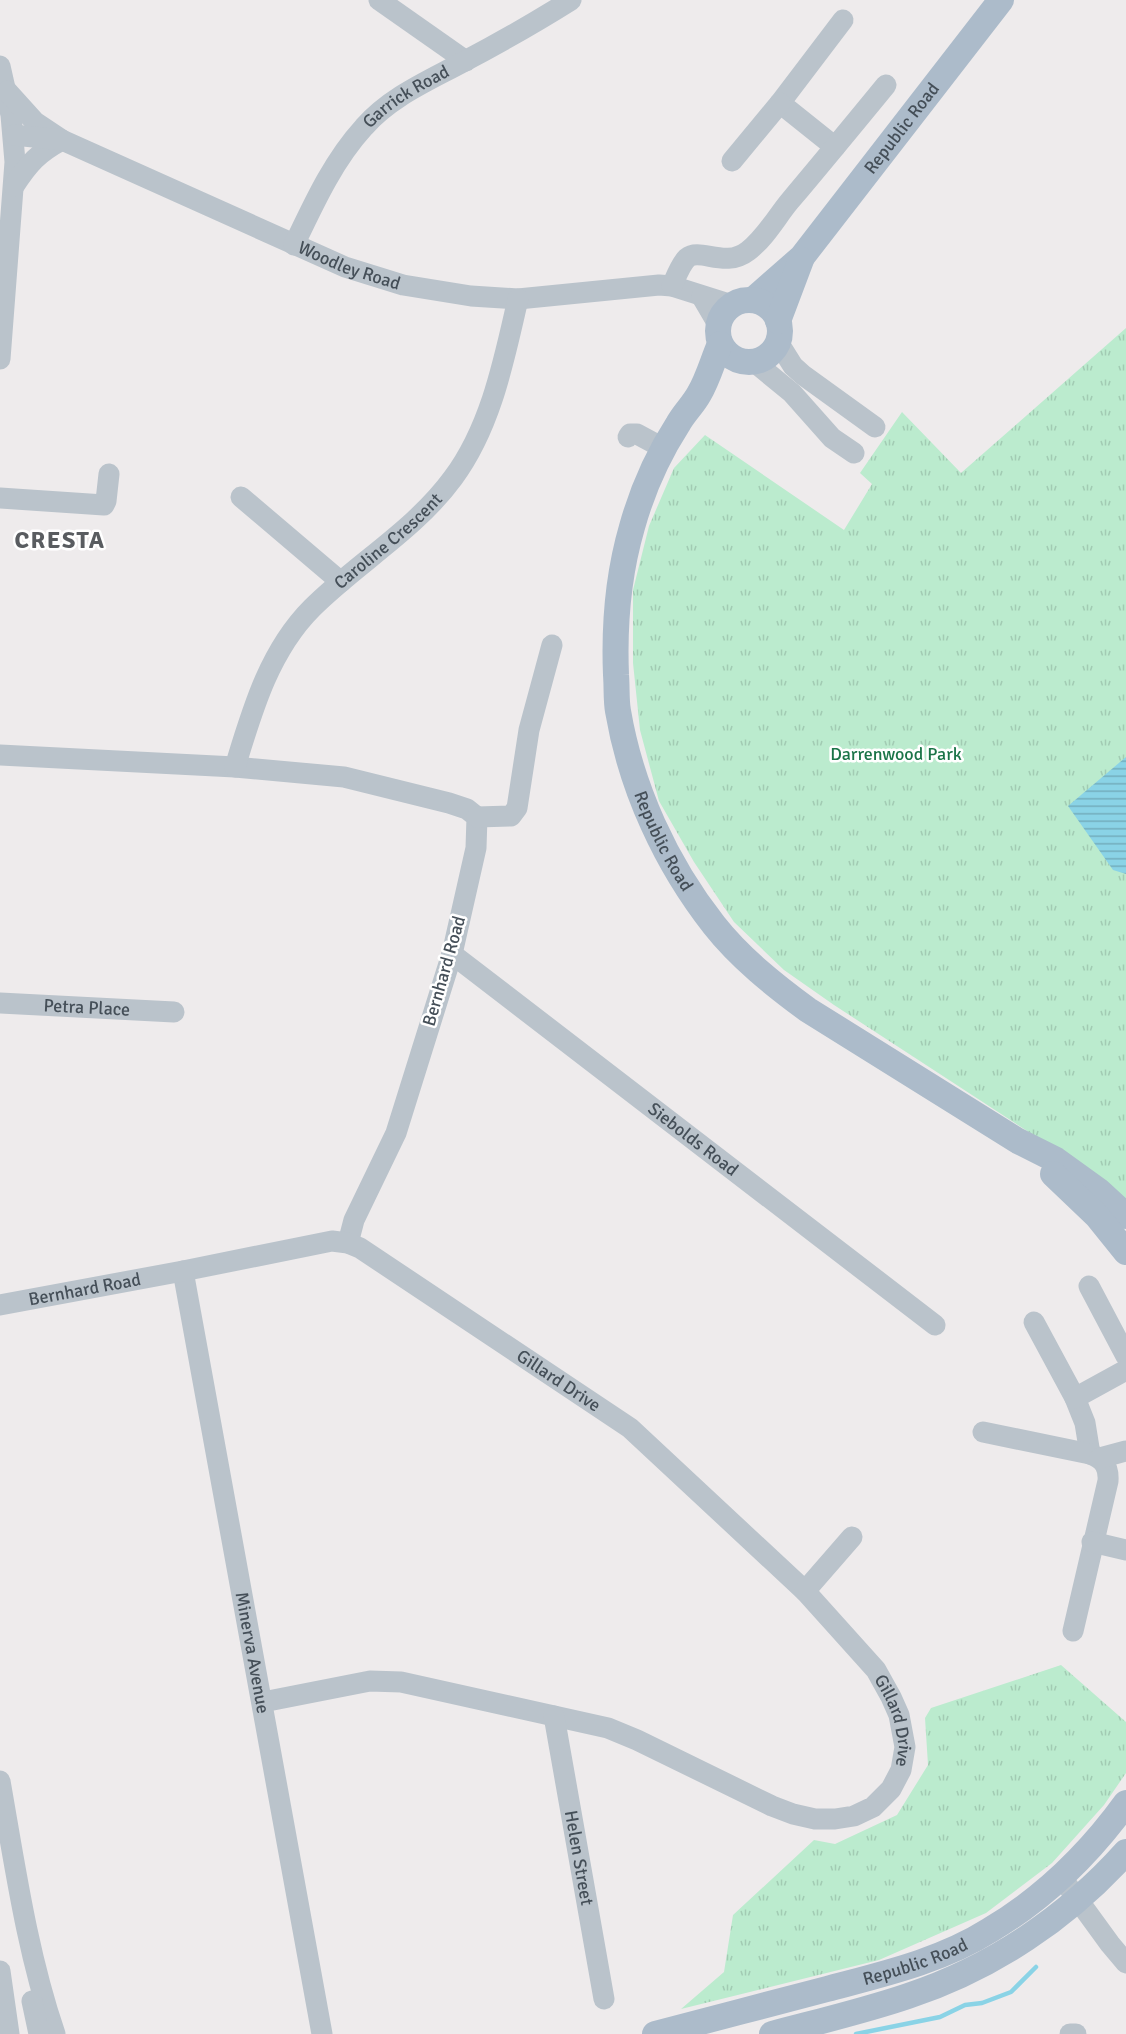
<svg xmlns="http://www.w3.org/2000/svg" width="1126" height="2034" font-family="Signika,sans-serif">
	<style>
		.grass { fill: url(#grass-tufts) }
		.water { fill: url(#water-rules) }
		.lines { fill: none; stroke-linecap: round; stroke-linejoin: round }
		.stream { stroke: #8ad3e6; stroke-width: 4.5 }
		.minor { stroke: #bac3cb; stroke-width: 21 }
		.major { stroke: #acbbca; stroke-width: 26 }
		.labels { text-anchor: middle; stroke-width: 5; stroke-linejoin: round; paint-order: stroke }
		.street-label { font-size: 18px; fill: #454f58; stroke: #fff }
		.park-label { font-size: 18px; fill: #1b7448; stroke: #fff }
		.district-label { font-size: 24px; font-weight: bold; letter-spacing: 1.5px; fill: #595c60; stroke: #fff }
	</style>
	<defs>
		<pattern id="grass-tufts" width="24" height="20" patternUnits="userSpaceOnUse" patternTransform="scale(1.5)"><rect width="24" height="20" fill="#bbebce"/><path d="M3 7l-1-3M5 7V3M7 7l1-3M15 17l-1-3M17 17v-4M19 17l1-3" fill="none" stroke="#a2cbb3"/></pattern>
		<pattern id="water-rules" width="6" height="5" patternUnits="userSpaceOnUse" patternTransform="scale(1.5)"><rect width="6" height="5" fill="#8ad3e6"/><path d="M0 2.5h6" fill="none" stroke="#73aebd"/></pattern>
	</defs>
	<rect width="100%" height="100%" fill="#eeebec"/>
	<path class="grass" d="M1126,328V1200L1107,1183L834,1005L784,970L734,922L694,862L659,801L640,730L633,663V590L649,526L674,468L705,435L844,530L872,484L860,473L902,412L961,473Z
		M1061,1665L1126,1722V1773L1104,1805L1052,1863L986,1913L879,1960L681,2009L724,1972L733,1915L814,1840L835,1844L897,1815L928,1765L925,1718L931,1708Z"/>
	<path class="water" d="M1126,757V874L1113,870L1068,806Z"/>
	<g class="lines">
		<path class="stream" d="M856,2034L940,2017L965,2005L982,2003L1011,1992L1036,1967"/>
		<g class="minor">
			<path d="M379,0L466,61"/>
			<path d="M0,66L11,115L15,162L0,359"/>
			<path d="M7,91L35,122L62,140C38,153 29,163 14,186"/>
			<path id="s1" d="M14,135L62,140L345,267L403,285L471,296L518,299L659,285L672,286L732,305"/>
			<path d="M835,147L780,103L843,20"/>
			<path d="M732,161L780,103"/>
			<path id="s2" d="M294,245C314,203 333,161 364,127C390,97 428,81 463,62C499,43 536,22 571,0"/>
			<path d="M672,286C676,277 680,265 687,258C700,247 725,269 748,251C765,238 776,218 789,202C822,163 854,124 886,85"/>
			<path d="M702,297L719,326"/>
			<path d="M778,342L793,366L803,375L875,427"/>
			<path d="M753,361L792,393L832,438L854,453"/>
			<path d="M628,437L630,434H637L663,448"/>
			<path d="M241,497L341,582"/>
			<path d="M0,498L104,505L106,501L109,474"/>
			<path d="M0,755L235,767L344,777L449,803L467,809L477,817L476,848L452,954L396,1133L354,1220L348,1243"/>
			<path id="s3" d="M235,767C252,711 269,651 312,608C357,563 415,530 453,478C491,427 504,360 518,299"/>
			<path d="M477,817L511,816L517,808L529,730L552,645"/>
			<path id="s4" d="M452,954L935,1325"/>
			<path id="s5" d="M0,1003L174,1012"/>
			<path id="s6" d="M183,1271L322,2034"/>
			<path d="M1089,1286L1126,1356"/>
			<path id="s7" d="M0,1305L183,1271L332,1241L348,1243L360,1248L630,1428L805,1591L876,1670L891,1697L899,1715L905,1747L901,1770L891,1789L873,1807L854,1816L835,1819H815L793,1814L772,1806L637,1740L608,1728L401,1682L370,1681L263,1702"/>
			<path d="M1034,1322L1075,1398L1085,1423L1090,1454"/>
			<path d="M1075,1398L1126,1370"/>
			<path d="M983,1432L1090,1454C1104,1459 1109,1467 1108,1481L1073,1631"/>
			<path d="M1100,1458L1126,1451"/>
			<path d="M1092,1542L1126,1550"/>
			<path d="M805,1591L852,1537"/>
			<path id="s8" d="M554,1716L604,1999"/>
			<path d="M0,1781C15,1866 27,1952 55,2034"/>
			<path d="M1062,1878L1110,1944L1126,1963"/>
			<path d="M0,1971L9,2034"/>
			<path d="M32,2001L39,2034"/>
			<path d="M1070,2034H1076"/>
		</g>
		<g class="major">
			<path id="s9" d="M753,300L802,257L1001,0"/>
			<circle cx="749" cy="331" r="31"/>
			<path d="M778,321L801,260"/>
			<path id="s10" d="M720,344C713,360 708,379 699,394C693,405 684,413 678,424C658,455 642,491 632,527C618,575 614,625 616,675C617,687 616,700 618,711C631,788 666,864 714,925C740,958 774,985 808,1010L1018,1141L1056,1160L1099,1191L1126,1216"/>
			<path d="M1053,1174L1097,1216L1126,1252"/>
			<path id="s11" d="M655,2034C712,2019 770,2004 827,1989C883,1974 941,1961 990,1930C1044,1898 1089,1854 1126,1803"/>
			<path d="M772,2034C817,2022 864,2011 908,1996C992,1968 1067,1918 1126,1852"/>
		</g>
	</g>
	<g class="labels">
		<g class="street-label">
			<text dy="6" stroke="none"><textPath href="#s2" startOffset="190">Garrick Road</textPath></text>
			<text dy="6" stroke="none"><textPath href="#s9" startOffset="228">Republic Road</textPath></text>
			<text dy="6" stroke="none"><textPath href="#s1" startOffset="362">Woodley Road</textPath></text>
			<text dy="6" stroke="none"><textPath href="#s3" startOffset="280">Caroline Crescent</textPath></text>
			<text dy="6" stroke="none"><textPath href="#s10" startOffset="528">Republic Road</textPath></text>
			<text transform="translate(444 971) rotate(-74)" y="6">Bernhard Road</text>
			<text dy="6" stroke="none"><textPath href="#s5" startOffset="87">Petra Place</textPath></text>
			<text dy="6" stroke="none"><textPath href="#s4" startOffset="304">Siebolds Road</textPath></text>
			<text dy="6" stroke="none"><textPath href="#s7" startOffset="86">Bernhard Road</textPath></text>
			<text dy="6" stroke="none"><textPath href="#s7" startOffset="606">Gillard Drive</textPath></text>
			<text dy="6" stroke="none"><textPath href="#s6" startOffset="388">Minerva Avenue</textPath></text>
			<text dy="6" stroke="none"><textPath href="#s7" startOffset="1092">Gillard Drive</textPath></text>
			<text dy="6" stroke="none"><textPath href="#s8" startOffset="144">Helen Street</textPath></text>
			<text dy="6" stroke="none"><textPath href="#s11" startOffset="270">Republic Road</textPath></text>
		</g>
		<g class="park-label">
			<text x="896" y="760">Darrenwood Park</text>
		</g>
		<g class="district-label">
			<text x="60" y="548">CRESTA</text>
		</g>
	</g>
</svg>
